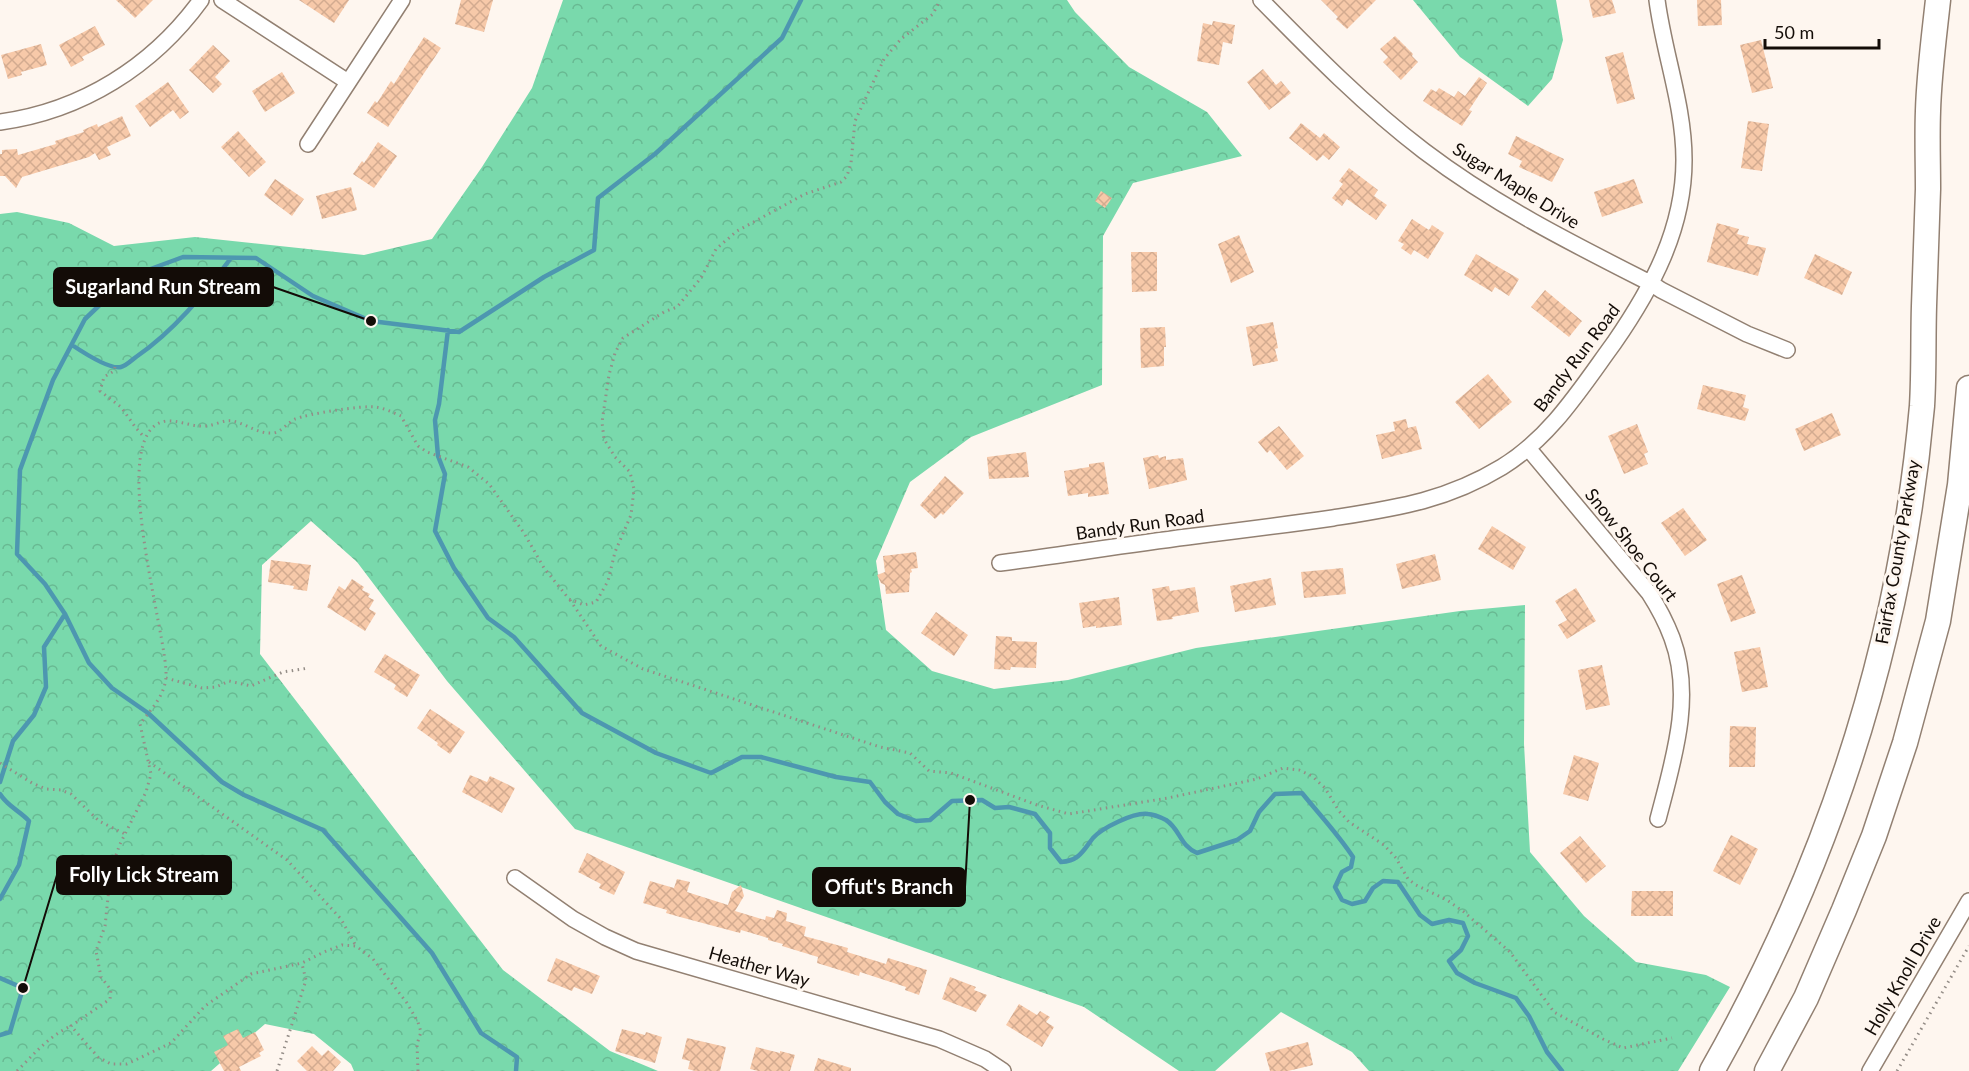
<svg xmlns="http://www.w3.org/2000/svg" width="1969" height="1071" font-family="Lato,sans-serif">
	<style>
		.forest { fill: url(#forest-crowns) }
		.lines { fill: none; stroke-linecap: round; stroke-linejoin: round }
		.stream { stroke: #4d97b0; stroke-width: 4.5 }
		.building { fill: url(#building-cross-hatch) }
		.minor-casing { stroke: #928072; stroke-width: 18 }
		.trunk-casing { stroke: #928072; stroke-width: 27 }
		.path { stroke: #948d87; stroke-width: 3; stroke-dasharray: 1.5 4.5; stroke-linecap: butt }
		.minor { stroke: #fff; stroke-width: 15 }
		.trunk { stroke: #fff; stroke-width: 24 }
		.labels { text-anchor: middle; stroke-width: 6; stroke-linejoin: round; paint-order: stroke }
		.street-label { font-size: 18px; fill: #130c07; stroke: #fef6ef }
		.leader { fill: none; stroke: #130c07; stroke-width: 2 }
		.callout-dot { fill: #130c07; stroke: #fef6ef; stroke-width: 2 }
		.callout { fill: #130c07; stroke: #130c07; stroke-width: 2 }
		.callout-label { font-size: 20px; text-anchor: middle; font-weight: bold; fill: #fff }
	</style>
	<defs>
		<pattern id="forest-crowns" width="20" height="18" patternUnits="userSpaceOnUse" patternTransform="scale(1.5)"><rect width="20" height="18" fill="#79d9ac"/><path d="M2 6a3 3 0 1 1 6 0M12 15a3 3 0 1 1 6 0" fill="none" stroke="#68b992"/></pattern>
		<pattern id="building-cross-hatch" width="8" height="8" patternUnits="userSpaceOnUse" patternTransform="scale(1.5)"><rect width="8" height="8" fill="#f7c9a9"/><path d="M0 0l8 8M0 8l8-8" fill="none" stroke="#d3ab90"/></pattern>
	</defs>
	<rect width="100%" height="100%" fill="#fef6ef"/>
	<path class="forest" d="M563,0H1067L1075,12L1129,67L1207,112L1242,156L1133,183L1103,236L1102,385L971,437L910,482L876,561L886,630L932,671L994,689L1068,680L1196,648L1460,611L1525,605L1524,744L1530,852L1584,916L1636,962L1706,975L1730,987L1678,1071H1369L1352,1052L1281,1012L1215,1071H1179L1084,1007L575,829L447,681L357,562L311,521L262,565L260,654L503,970L610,1051L658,1071H354L351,1064L314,1034L265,1024L211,1071H0V214L17,212L69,223L114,246L195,237L364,255L432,239L482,167L532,88Z
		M1413,0H1556L1563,40L1552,79L1528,106L1460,57Z"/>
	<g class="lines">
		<path class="stream" d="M448,330L439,404L435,420L438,456L445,474L435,531L454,568L488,618L514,637L582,713L656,753L711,773L742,757H761L836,777L870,782L885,802L898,814L916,821L930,820L952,801L982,800L995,808L1009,807L1035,814L1050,833V848L1061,862C1079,861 1083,851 1093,838C1102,828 1134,812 1148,814C1152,814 1162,818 1166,820C1180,829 1180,846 1197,853L1237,840L1250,831L1259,812L1275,794L1302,793C1319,814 1338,834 1353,857L1351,867L1342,872L1335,887L1342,900L1352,904L1365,901L1373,888L1383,881L1398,882L1420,915L1432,924L1449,920L1463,923L1468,936L1461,950L1449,961L1457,973L1475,983L1516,998L1529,1016L1547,1052L1562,1071
			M72,345C81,351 110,370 121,367C126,366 132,360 136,357C174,331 204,294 231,258
			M0,782L13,741L34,715L46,687L44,647L65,614
			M0,794C7,806 20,811 29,821L19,865L0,899
			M0,978L23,988L10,1032L0,1035
			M516,1071L517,1057L481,1033L432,953L323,830L244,795L222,782L148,713L112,688L89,663L65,614L45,584L17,554L20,470L53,380L85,319L129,277L183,257L256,258L313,296L371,321L459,332L544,277L594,250L598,198L655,154L782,38L801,0"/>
	</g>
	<path class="building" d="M116,0H153L135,18Z
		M299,0H349L334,23Z
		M461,0H493L484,32L455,24Z
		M1321,0H1376L1347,29L1336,19L1338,17Z
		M1589,0H1612L1616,13L1593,18Z
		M1697,0H1721L1722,25L1698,26Z
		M1213,21L1235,25L1232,44L1223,42L1219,65L1197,61L1203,23L1212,25Z
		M95,26L105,45L82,57L84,60L71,67L59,45Z
		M1395,36L1413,54L1412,56L1418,62L1401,80L1383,62L1388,57L1380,49Z
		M424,37L441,48L388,127L367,113L375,101L377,103L391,81L394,84Z
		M1761,40L1773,88L1752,93L1740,45Z
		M41,44L47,65L21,72L22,75L8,79L1,55Z
		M213,45L230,61L215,77L222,84L213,93L189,70Z
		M1623,52L1635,99L1617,104L1605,57Z
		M1263,69L1276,85L1281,81L1291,93L1269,110L1247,82Z
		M282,72L295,93L265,112L252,91Z
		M1479,77L1487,83L1469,110L1472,111L1462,126L1423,101L1431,89L1436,92L1439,88L1454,97L1458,91L1465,96Z
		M168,82L189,112L180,119L173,110L150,127L135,106Z
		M122,116L131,136L107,147L111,155L99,160L95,153L89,157L22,177L16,188L5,176H0V154H2V150L17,149L18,155L56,144L55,141L84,132L83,130L97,124L98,127Z
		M1748,121L1769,124L1762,171L1741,168Z
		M1301,123L1320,138L1324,133L1340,147L1329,160L1323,155L1317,161L1289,138Z
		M238,131L266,162L249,177L221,147Z
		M1516,136L1564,159L1552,182L1519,167L1522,161L1508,154Z
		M378,142L397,156L374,188L353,174L362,161L364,163Z
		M1349,168L1378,190L1374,196L1387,205L1376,220L1347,199L1342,206L1332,198L1343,184L1339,181Z
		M275,179L304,199L292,216L264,195Z
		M1634,179L1643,203L1602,217L1594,192Z
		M351,187L357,210L322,219L316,196Z
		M1101,191L1112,198L1105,208L1095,201Z
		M1412,219L1429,230L1432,225L1444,233L1428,259L1414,250L1411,255L1401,248L1404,244L1398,241Z
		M1717,223L1739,229L1737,234L1749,237L1747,244L1766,248L1758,276L1707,262Z
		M1239,235L1254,272L1231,283L1218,244Z
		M1131,252H1157V291L1132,292Z
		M1476,254L1519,279L1509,296L1495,287L1492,292L1464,275Z
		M1815,254L1852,272L1842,295L1804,278Z
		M1545,290L1582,321L1569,337L1531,307Z
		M1273,322L1278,348L1275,349L1278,361L1253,366L1246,327Z
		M1165,327L1166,347H1164V366L1141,368L1140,328Z
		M1488,374L1512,402L1479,429L1455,402Z
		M1703,385L1746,395L1743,407L1749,409L1745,421L1697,409Z
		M1832,413L1841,435L1804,451L1795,429Z
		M1406,419L1408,428L1416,426L1422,449L1382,459L1376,435L1395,431L1393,422Z
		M1637,424L1648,452L1644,454L1648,464L1624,474L1608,436Z
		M1279,426L1304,456L1287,470L1270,450L1267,453L1258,442Z
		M1026,452L1029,477L989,479L987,457Z
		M1158,455L1159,458L1166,456V460L1183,458L1187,480L1149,489L1143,458Z
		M1104,462L1109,494L1088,497V493L1068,496L1064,471L1089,467V464Z
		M945,476L964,493L943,515L941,513L935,519L920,505Z
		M1683,508L1707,540L1685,556L1661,523Z
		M1492,526L1526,547L1513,570L1478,549Z
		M916,552L918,568L911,569L912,572L910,573L909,592L886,594L885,585L881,583L877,575L885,572L883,556Z
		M1435,554L1441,580L1402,589L1396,564Z
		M271,560L311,565L307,591L293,589L294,586L268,582Z
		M1343,568L1346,594L1304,598L1301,572Z
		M1742,575L1756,613L1731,622L1717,584Z
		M1271,578L1276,605L1235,612L1230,586Z
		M352,579L364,587L362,590L370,594L368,597L374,600L369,609L376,613L365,631L327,607L339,586L345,590Z
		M1169,586L1170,591L1195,587L1199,612L1172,617L1173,619L1157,621L1152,589Z
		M1576,588L1596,621L1567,639L1558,625L1567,620L1555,601Z
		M1119,597L1122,625L1096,628V626L1083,628L1079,603Z
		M936,612L968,635L954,656L921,633Z
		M996,636L1012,637V641L1037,642L1036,668L1011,667L1010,670L994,669Z
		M1760,647L1768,687L1742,692L1734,652Z
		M385,654L420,675L407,697L394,689L396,685L374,672Z
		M1602,665L1610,705L1586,710L1578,670Z
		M430,709L465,732L450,754L437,745L438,743L417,728Z
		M1730,726L1756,727L1755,767H1729Z
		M1574,755L1599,763L1588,801L1563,794Z
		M470,775L487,782L490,776L515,788L502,813L462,792Z
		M1731,835L1758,849L1740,885L1713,871Z
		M1580,836L1606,866L1586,883L1560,853Z
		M587,853L625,872L614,895L599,888L601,884L578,872Z
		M677,879L690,882L687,892L728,905L732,892L741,885L744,896L735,911L765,920L766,916L774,918L777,910L787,913L786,921L806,927L804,936L848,948L847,952L886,964L888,958L927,970L919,995L905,990L906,987L860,972L859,976L817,963L818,957L782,946L783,944L768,940V938L741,930L740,933L680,917L666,913L667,910L643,903L650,881L674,888Z
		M1632,891H1673V916H1631Z
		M556,958L600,976L592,994L574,987L572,991L547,981Z
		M950,977L976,987L974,990L987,995L976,1012L942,999Z
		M1019,1004L1037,1015L1040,1011L1050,1017L1046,1022L1054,1027L1042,1047L1006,1025Z
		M238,1029L243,1038L255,1032L264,1050L259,1053L261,1056L239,1067L241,1071H224L214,1052L228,1045L223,1036Z
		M622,1029L645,1035L646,1032L662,1037L655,1063L615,1051Z
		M687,1038L726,1047L720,1071H695L688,1069L690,1061L682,1059Z
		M1308,1042L1313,1065L1288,1071H1270L1265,1053Z
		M312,1046L322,1056L328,1050L341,1062L333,1071H307L297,1061Z
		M756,1047L780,1053V1051L795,1055L790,1071H758L750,1069Z
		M818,1058L851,1068V1071H814Z"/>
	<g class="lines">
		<g class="minor-casing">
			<path id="minor" d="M222,0L348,82
				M1261,0C1313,53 1365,106 1424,151C1495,205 1573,244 1652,284L1661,290L1747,334L1787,350
				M0,122C82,111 153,66 201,0
				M308,144L402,0
				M1528,448L1649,593C1658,607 1666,622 1672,638C1694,697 1673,761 1658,819
				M1000,563C1062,555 1124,545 1187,537C1236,531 1284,525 1333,518C1396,508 1446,501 1502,467C1551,437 1581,388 1614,343C1652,288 1684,229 1684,160C1684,105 1664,54 1657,0
				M515,878L573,919L605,937L636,951L939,1039L985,1059L1003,1071
				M1870,1071L1969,901"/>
		</g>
		<g class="trunk-casing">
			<path id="trunk" d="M1712,1071C1828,866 1901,642 1922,406C1924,373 1923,339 1924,306C1925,267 1927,228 1928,189C1928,163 1927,137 1928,111C1929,74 1934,37 1938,0
				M1767,1071L1806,998L1844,910L1874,836L1905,743L1938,621L1960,485L1969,388"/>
		</g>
		<path class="path" d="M115,367L114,371L104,377L100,391L121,407L136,428L145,438
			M570,600L601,646L643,669L880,747L910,753L929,771L951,773L1037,805L1069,814L1168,798L1257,779L1283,768L1299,770L1312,776L1325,788L1339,811L1349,822L1384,845L1396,858L1408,879L1416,885L1447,900L1464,912L1510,952L1554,1012L1603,1039L1623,1048L1672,1038
			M166,678L202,688L216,687L229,681L251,686L283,672L309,668
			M149,762L287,860L341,919L356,946
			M0,763L32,783L46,789L61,790L71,794L99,821L125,834
			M17,1071C34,1054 49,1036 71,1026
			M277,1071L306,980L302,964
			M418,1071L417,1044L421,1032L418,1022L407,1003L373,959L356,946L342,945L324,952L302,963L251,974L205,1006L171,1043L127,1064H111L98,1057L71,1026L110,999L111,990L101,977L96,951L105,926L111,869L120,844L146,792L151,774L140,724C151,709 165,696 166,676C168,636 104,430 166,421C178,420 190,426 202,426C213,427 223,419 233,421C246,424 259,434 272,433C281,433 287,423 295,419C307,414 363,405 376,407C384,408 394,413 401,416L418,446L427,452L468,467L489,484L524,533L544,568L569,599L584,605L596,602L608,581L615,552L631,515L634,489L630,472L615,457L604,439L602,422L609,375L615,353L623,338L664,312L677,307L701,278L716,249L737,231L805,194L841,182L847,176L851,163L855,121L884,59L901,39L933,14L940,0
			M1897,1071L1969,946"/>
		<use href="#minor" class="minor"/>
		<use href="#trunk" class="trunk"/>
	</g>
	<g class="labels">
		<g class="street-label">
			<text transform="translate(1516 186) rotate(32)" y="6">Sugar Maple Drive</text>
			<text transform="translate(1577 358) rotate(-53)" y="6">Bandy Run Road</text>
			<text transform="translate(1140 525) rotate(-8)" y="6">Bandy Run Road</text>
			<text transform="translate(1631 545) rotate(52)" y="6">Snow Shoe Court</text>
			<text transform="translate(1898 552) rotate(-80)" y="6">Fairfax County Parkway</text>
			<text transform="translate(759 967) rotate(16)" y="6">Heather Way</text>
			<text transform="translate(1903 976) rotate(-60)" y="6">Holly Knoll Drive</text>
		</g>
	</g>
	<path class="leader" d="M371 321L273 287M23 988L57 875M970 800L965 887"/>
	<g class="callout-dot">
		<circle cx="371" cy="321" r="6"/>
		<circle cx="23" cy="988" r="6"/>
		<circle cx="970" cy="800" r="6"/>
	</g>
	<g class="callout">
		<rect x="54" y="268" width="219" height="38" rx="6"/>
		<rect x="57" y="856" width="174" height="38" rx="6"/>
		<rect x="813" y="868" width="152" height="38" rx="6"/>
	</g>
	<g class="callout-label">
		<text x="163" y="294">Sugarland Run Stream</text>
		<text x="144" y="882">Folly Lick Stream</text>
		<text x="889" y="894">Offut's Branch</text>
	</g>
	<path d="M1765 39v9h114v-9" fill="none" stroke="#130c07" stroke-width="3"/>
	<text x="1774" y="39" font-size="18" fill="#130c07" stroke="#fef6ef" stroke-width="4.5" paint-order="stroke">50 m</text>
</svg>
